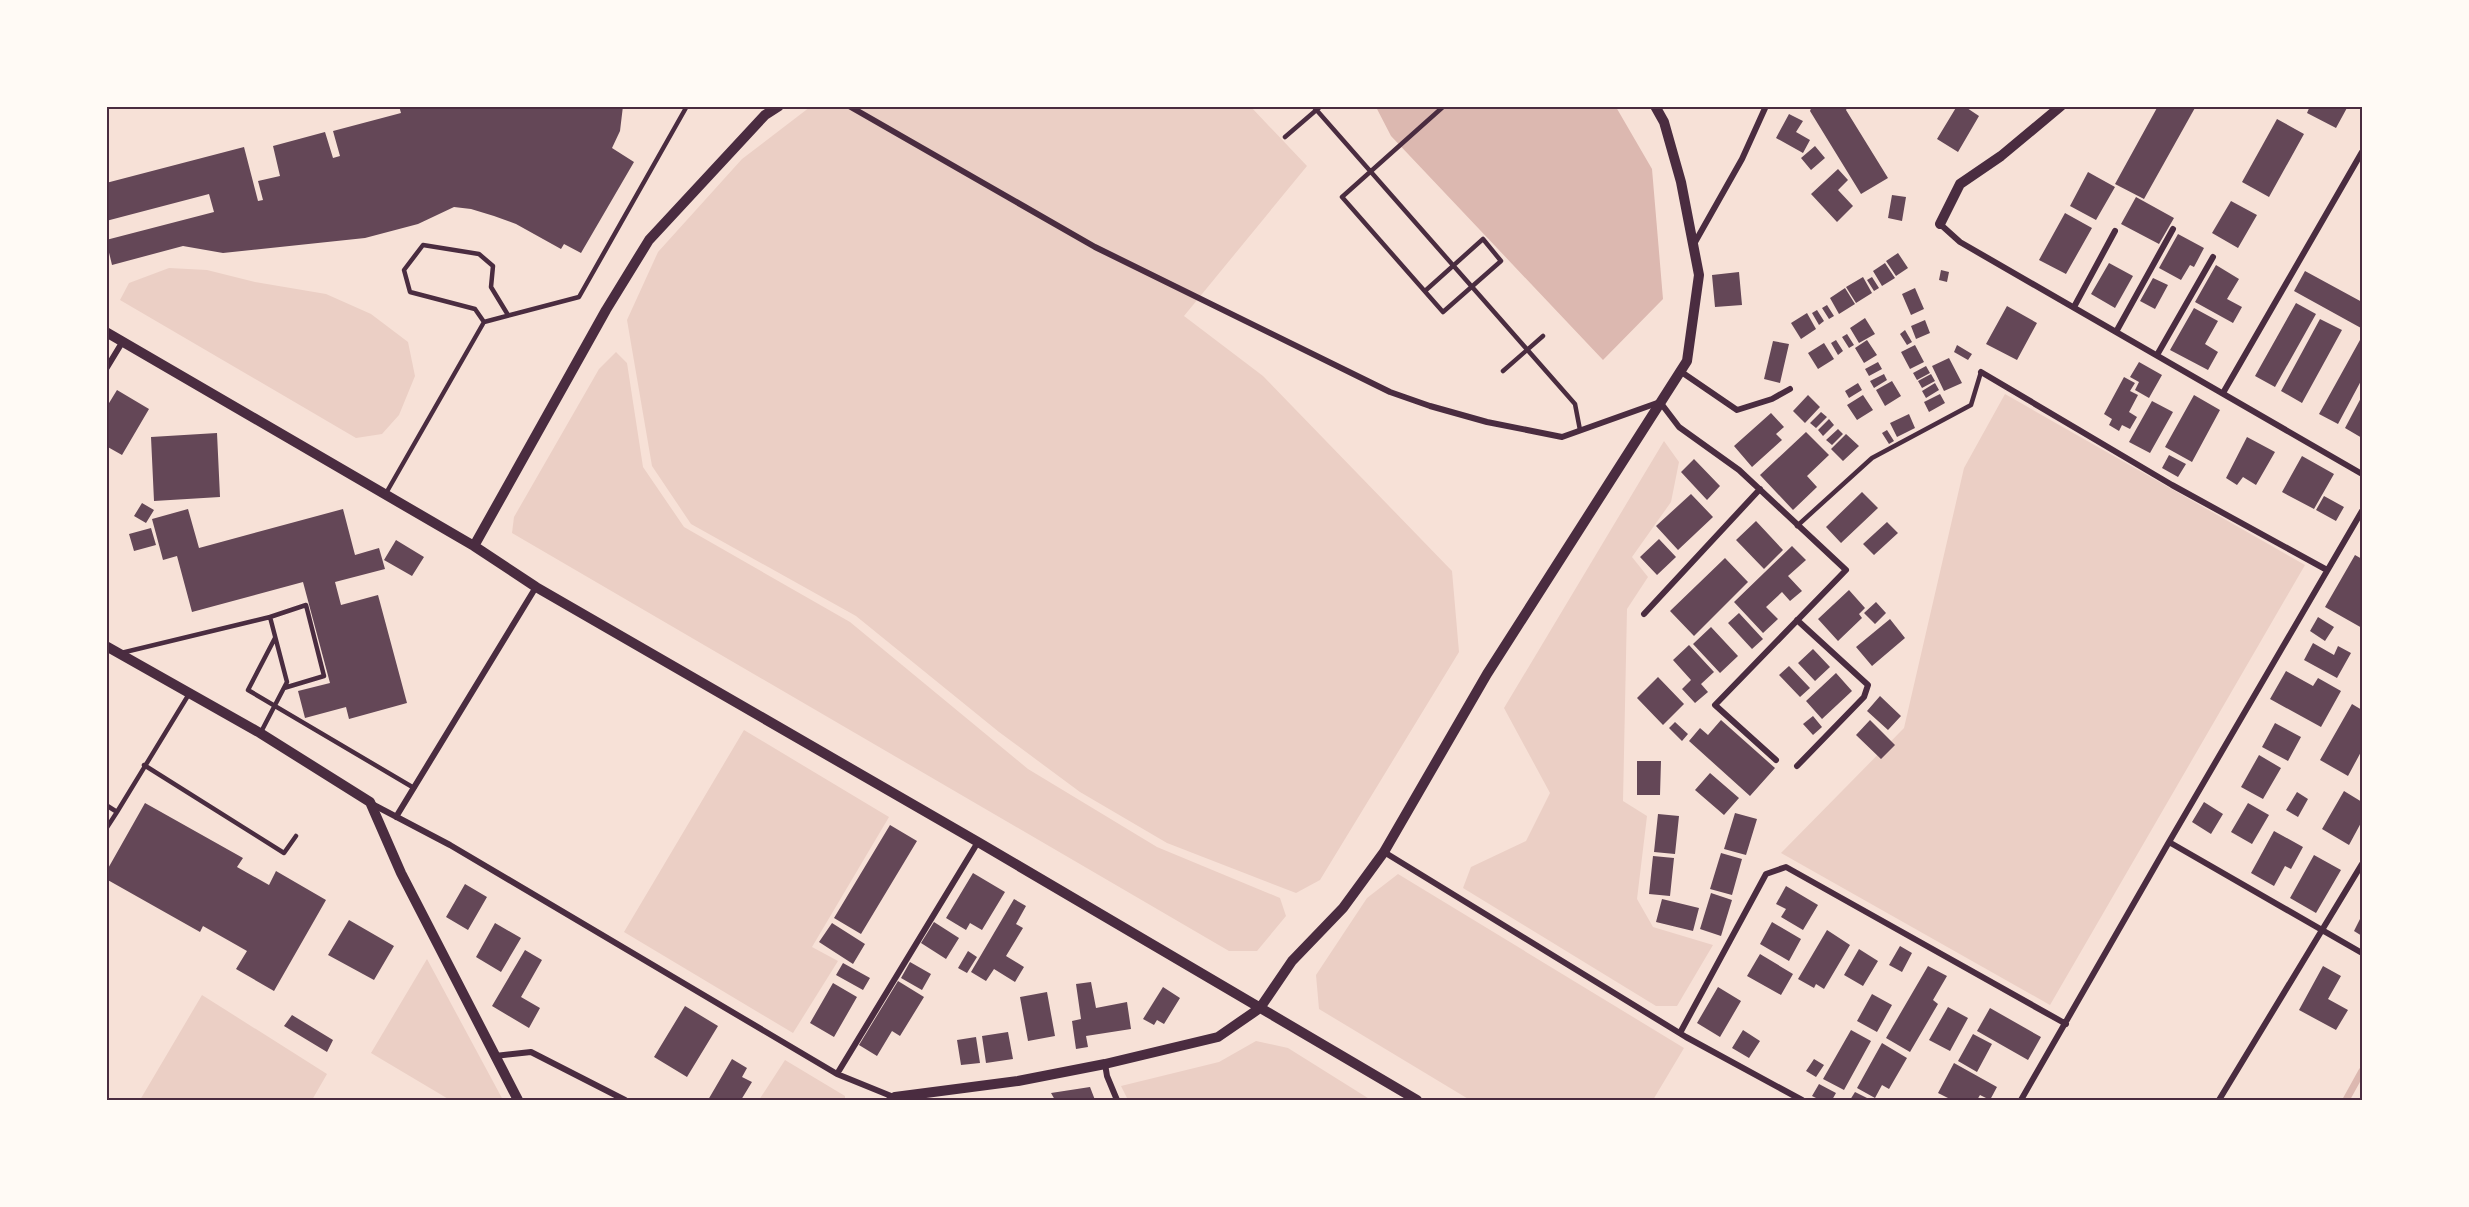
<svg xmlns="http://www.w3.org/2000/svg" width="2469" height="1207" font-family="'Fira Sans',sans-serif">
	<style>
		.green { fill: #ebcfc5 }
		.water { fill: #dcb8b0 }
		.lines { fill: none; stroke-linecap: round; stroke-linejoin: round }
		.stream { stroke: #dcb8b0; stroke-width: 7 }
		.building { fill: #644757 }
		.service { stroke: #4a2c40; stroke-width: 4.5 }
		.minor { stroke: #4a2c40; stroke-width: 6 }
		.tertiary { stroke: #4a2c40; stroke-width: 10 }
		.neatline { fill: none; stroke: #4a2c40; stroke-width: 2 }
	</style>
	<rect width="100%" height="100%" fill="#f7e1d7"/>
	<path class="green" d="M810,107H1251L1307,166L1184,316L1263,376L1452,571L1459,652L1320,880L1296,893L1167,843L1080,792L999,732L856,616L691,524L652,466L627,320L658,252L742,159Z
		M169,268L207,270L255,282L326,294L371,314L408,342L415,376L399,415L382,434L356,438L120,300L129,283Z
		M616,352L627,363L643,467L684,527L850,622L1028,769L1157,847L1280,898L1286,916L1257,951H1229L512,533L514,517L599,369Z
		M2005,394L2305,565L2050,1005L1781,853L1904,728L1964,468Z
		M1664,441L1679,462L1671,502L1632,557L1648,577L1627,609L1623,801L1647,816L1637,899L1653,927L1713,945L1677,1006H1656L1463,888L1471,867L1526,841L1550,793L1504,708Z
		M744,730L889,817L812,947L838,961L793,1033L624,932Z
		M1398,874L1684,1048L1653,1100H1470L1319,1009L1316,975L1367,898Z
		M427,959L503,1100H450L371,1053Z
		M202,995L327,1074L312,1100H140Z
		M1256,1041L1288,1048L1371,1100H1128L1121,1086L1219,1062Z
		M785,1060L845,1096V1100H759Z"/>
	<path class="water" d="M1477,106L1479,109L1488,106L1616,107L1652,169L1663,299L1603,360L1391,136L1376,107Z"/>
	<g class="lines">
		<path class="stream" d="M2346,1100L2362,1071"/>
	</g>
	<path class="building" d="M399,106H623L620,131L612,148L634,162L581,253L564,244L561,249L516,224L494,216L471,209L454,207L418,224L365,238L223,253L183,246L112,265L106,240L214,212L209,194L106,221V183L244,147L258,201L263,200L258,181L280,176L273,146L325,132L333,158L340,156L333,131L401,113Z
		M1812,106H1848L1846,110L1888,178L1861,194L1810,111Z
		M1957,106H1964L1979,116L1958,152L1937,139Z
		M2158,106H2196L2144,199L2115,184Z
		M2310,106H2348L2336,128L2307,113Z
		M1789,114L1803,121L1796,132L1810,140L1803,153L1776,138Z
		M2277,119L2304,134L2269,197L2242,182Z
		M1815,146L1825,158L1811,170L1801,158Z
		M1838,169L1848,180L1838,190L1853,206L1837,222L1811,194Z
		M2088,172L2115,187L2096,220L2070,206Z
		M1892,195L1906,197L1902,221L1888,218Z
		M2136,197L2174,218L2159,244L2121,224Z
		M2231,201L2257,215L2238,248L2212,233Z
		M2065,213L2092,228L2066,274L2039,260Z
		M2178,234L2204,248L2194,267L2190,265L2181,280L2159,268Z
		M1898,253L1908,268L1896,276L1886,261Z
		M1885,263L1895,278L1882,286L1873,271Z
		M2109,263L2133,276L2115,308L2091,294Z
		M2216,265L2239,279L2227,299L2242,307L2233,323L2195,302Z
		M1941,270L1949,272L1947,282L1939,280Z
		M2305,271L2362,302L2361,328L2294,291Z
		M1739,272L1742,305L1715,307L1712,275Z
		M1863,277L1872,293L1856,303L1846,287Z
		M1872,277L1879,288L1874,291L1867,280Z
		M2153,278L2168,285L2155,309L2140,301Z
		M1845,288L1855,304L1839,314L1830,298Z
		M1915,288L1924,309L1911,315L1902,294Z
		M2296,303L2316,314L2275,387L2255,376Z
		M1827,305L1834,316L1829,319L1822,308Z
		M2007,306L2037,323L2017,360L1986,344Z
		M2194,308L2218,321L2205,344L2218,352L2208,370L2170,350Z
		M1817,310L1824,321L1819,325L1812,313Z
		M1807,313L1816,329L1801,339L1791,323Z
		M1865,318L1875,334L1859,343L1850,328Z
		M2320,319L2342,330L2302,403L2281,391Z
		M1925,320L1930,333L1916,339L1911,326Z
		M1905,330L1912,342L1907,345L1900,334Z
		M1847,334L1854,345L1849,348L1842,337Z
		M1836,340L1843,351L1838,355L1831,343Z
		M1867,340L1877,355L1864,363L1855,348Z
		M2360,340L2362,341V379L2338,424L2319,414Z
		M1773,341L1789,344L1780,383L1764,379Z
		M1824,343L1834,359L1818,369L1808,353Z
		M1915,345L1924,362L1910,369L1901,352Z
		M1957,345L1972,354L1968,360L1954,352Z
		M1949,358L1962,383L1944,391L1932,366Z
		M1878,362L1882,369L1869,376L1865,369Z
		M2139,362L2162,375L2149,398L2135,390L2139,382L2130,377Z
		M1926,366L1930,373L1917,380L1913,373Z
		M1884,374L1887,380L1874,388L1870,381Z
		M1931,374L1935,381L1922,388L1918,381Z
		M2124,377L2135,383L2130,391L2138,395L2129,412L2137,417L2130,429L2122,425L2119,431L2109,425L2112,419L2104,414Z
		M1892,381L1901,396L1885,406L1876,390Z
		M1858,383L1862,390L1849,398L1845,391Z
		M1935,383L1939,390L1926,398L1922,391Z
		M117,390L149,409L122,455L106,446V408Z
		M1940,394L1945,403L1929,412L1924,402Z
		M1808,395L1820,407L1805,423L1793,411Z
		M1863,395L1873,410L1857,420L1847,405Z
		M2194,395L2220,410L2192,462L2165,447Z
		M2362,396V438L2345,428Z
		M2152,401L2173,412L2150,453L2129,442Z
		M1821,412L1827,417L1816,428L1810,423Z
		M1771,413L1784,427L1776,434L1782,440L1752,467L1734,446Z
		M1909,414L1915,428L1897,437L1890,423Z
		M1829,419L1834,425L1823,436L1818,430Z
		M1838,429L1843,434L1832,445L1826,440Z
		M1887,430L1894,441L1889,444L1882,433Z
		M1806,432L1829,455L1807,476L1817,487L1793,510L1760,475Z
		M217,433L220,497L154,501L151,437Z
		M1846,434L1859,446L1843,461L1831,449Z
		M2247,437L2275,452L2256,485L2243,477L2237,485L2226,478Z
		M2169,455L2186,464L2178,477L2162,468Z
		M2302,456L2334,474L2314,509L2282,492Z
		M1694,459L1720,486L1707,500L1681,472Z
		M1862,492L1878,508L1841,543L1826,527Z
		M1691,494L1713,517L1678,550L1656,526Z
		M2324,496L2344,507L2336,521L2316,510Z
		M142,503L154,510L146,523L134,516Z
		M188,509L199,548L343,509L355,555L379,548L385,569L335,582L341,605L378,595L407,703L349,719L346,707L305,718L298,691L330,683L303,582L192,612L177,556L163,560L152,519Z
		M1756,521L1783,550L1764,569L1736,540Z
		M1887,522L1898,533L1874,555L1863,544Z
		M151,528L156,545L134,551L129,534Z
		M1659,539L1676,557L1657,575L1640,557Z
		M396,540L424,557L412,576L384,560Z
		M1792,546L1806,560L1788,576L1802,591L1790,601L1782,592L1766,607L1778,619L1763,633L1734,602Z
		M2355,555L2362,559V628L2325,607Z
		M1725,558L1748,582L1694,636L1670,611Z
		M1849,590L1865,608L1859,614L1862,618L1838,641L1818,619Z
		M1876,602L1886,613L1875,624L1864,613Z
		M1739,613L1763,639L1752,649L1728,623Z
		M2318,617L2334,627L2325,641L2310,631Z
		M1890,619L1905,638L1872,666L1856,647Z
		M1711,627L1738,656L1720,673L1693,644Z
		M2313,643L2334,655L2338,646L2351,653L2337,678L2304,660Z
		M1689,645L1714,672L1701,684L1708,692L1695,703L1682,689L1691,680L1673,660Z
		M1813,649L1830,667L1815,681L1798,663Z
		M1789,666L1810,688L1800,697L1779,675Z
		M2286,671L2313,686L2318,678L2341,691L2321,727L2270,699Z
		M1836,673L1852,691L1822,719L1806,701Z
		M1658,677L1684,704L1663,725L1637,698Z
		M1880,696L1901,716L1888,730L1867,711Z
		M2352,704L2362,710L2361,725L2362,726V750L2348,776L2320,760Z
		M1813,716L1822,727L1813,735L1803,724Z
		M1721,720L1775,768L1750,796L1689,741L1700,728L1708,735Z
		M1870,720L1895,745L1881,759L1856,735Z
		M1675,722L1688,734L1682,741L1669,728Z
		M2275,723L2301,737L2288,761L2262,747Z
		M2259,755L2281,768L2263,799L2241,787Z
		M1637,761H1661L1660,795H1637Z
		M1710,773L1739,798L1724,815L1695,790Z
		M2344,791L2362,802V821L2349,845L2322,829Z
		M2297,792L2308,799L2298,817L2286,810Z
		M2204,802L2223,814L2211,834L2192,822Z
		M145,803L243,858L237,867L269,885L276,871L326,900L274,991L236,969L247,951L203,926L200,932L106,879V872Z
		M2248,803L2269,815L2252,844L2231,832Z
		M1735,813L1757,819L1746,855L1724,849Z
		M1658,814L1679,816L1675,854L1654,852Z
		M890,825L917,841L861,934L834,918Z
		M2274,831L2303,847L2291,869L2285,866L2274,886L2251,873Z
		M1721,853L1742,859L1732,895L1710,889Z
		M2314,855L2341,870L2316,913L2290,898Z
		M1653,856L1674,858L1670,896L1649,894Z
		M973,873L1005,892L982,930L970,923L966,930L946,918Z
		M465,884L487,897L468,930L446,917Z
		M1786,886L1818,905L1803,930L1781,917L1786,909L1776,904Z
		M1711,893L1732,900L1721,936L1700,929Z
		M1014,899L1026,906L1016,924L1023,928L1006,956L1024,967L1015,982L994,969L986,981L971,972Z
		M1662,899L1699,908L1693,931L1656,922Z
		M2362,915V936L2354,931Z
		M349,920L394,946L374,980L328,955Z
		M934,922L959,938L946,959L921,943Z
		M1772,922L1801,939L1789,961L1760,944Z
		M495,923L521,938L501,972L476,957Z
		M832,923L865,944L853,964L819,942Z
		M1827,930L1850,945L1824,989L1816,984L1814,988L1798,979Z
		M1900,946L1912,953L1902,972L1889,965Z
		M1859,949L1878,961L1863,986L1844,975Z
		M525,950L542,960L521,997L540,1008L529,1028L492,1006Z
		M968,951L977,957L967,973L958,968Z
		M1760,954L1793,974L1781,995L1747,976Z
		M910,962L931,974L922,990L901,978Z
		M843,963L870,978L863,990L836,975Z
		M1928,966L1947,976L1933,1000L1938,1004L1910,1052L1886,1038Z
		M2323,966L2341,976L2328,999L2348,1010L2336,1030L2299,1010Z
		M898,981L924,997L900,1036L892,1031L877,1056L859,1045Z
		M1091,982L1096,1008L1127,1002L1131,1029L1086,1036L1088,1047L1076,1049L1072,1021L1081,1019L1076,984Z
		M833,983L857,997L834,1037L810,1023Z
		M1163,987L1180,998L1164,1024L1157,1020L1154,1025L1143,1019Z
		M1718,987L1741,1001L1720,1037L1697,1023Z
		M1047,992L1055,1036L1028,1041L1020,997Z
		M1872,994L1892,1005L1877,1032L1857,1021Z
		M685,1006L718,1026L687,1077L654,1057Z
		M1948,1007L1968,1018L1950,1051L1929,1040Z
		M1990,1008L2041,1037L2028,1060L1977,1031Z
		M292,1015L333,1040L327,1052L284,1026Z
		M1743,1030L1760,1041L1749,1058L1732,1048Z
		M1851,1030L1871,1041L1844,1090L1823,1079Z
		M1008,1032L1013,1059L986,1063L982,1036Z
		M1973,1034L1992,1044L1977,1072L1958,1061Z
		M976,1037L980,1063L961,1065L957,1040Z
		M1882,1043L1907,1058L1889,1089L1882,1085L1875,1098L1857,1088Z
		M732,1059L747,1068L742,1077L752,1082L741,1100H708Z
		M1814,1059L1824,1065L1816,1077L1806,1071Z
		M1954,1063L1997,1087L1990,1100L1980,1095L1977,1100H1952L1938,1093Z
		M1819,1084L1836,1093L1832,1100H1820L1812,1096Z
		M1090,1087L1095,1100H1055L1051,1093Z
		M1855,1092L1871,1100H1850Z"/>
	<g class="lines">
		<path class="service" d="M1313,106L1575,404L1580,430
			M1285,137L1321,106
			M1425,291L1483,239L1501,261L1443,312L1342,197L1444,106
			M484,322L475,309L410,292L404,270L423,245L479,254L493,266L491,287L508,315
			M1503,371L1543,336
			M385,495L484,322L579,297L687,106
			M1797,526L1872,458L1971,405L1981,372
			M270,617L306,605L324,676L284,688
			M275,638L248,690L414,788
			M121,653L270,617L287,682L261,732
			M144,765L284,853L296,836
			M106,805L117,812L189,694
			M106,829L117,812"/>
		<path class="minor" d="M849,106L1095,247L1390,392L1430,406L1487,422L1562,437L1660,402L1679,427L1739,470L1846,570L1715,705L1776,760
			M1940,224L1960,242L2362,474
			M1694,244L1742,159L1766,106
			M2074,307L2115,231
			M2116,332L2173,229
			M2157,355L2213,257
			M106,369L123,341
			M1680,371L1737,410L1772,399L1790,389
			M1981,372L2172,485L2327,570
			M2223,393L2362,152
			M1644,614L1760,489
			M1797,766L1864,697L1868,685L1797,620
			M372,804L450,845L837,1074L896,1098
			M396,817L536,587
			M2169,842L2362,953
			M1384,852L1686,1037L1802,1100
			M1680,1033L1766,874L1786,867L2066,1024
			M495,1056L531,1052L625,1100
			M1105,1064L1107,1076L1117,1100
			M837,1074L978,842
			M2021,1100L2169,842L2362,511
			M2219,1100L2362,864"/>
		<path class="tertiary" d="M1940,224L1960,184L2001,156L2061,106
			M106,332L474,546L536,587L978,842L1417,1100
			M474,546L606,310L649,240L765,115L779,106
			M106,646L260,733L370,802L401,873L518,1100
			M891,1100L895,1097L1018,1081L1105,1064L1218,1037L1260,1008L1292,961L1343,908L1384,852L1487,674L1687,361L1699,275L1681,182L1664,122L1655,106"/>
	</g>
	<rect width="2469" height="1207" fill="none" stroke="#fffaf5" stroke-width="216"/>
	<rect x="108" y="108" width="2253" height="991" class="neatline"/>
</svg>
